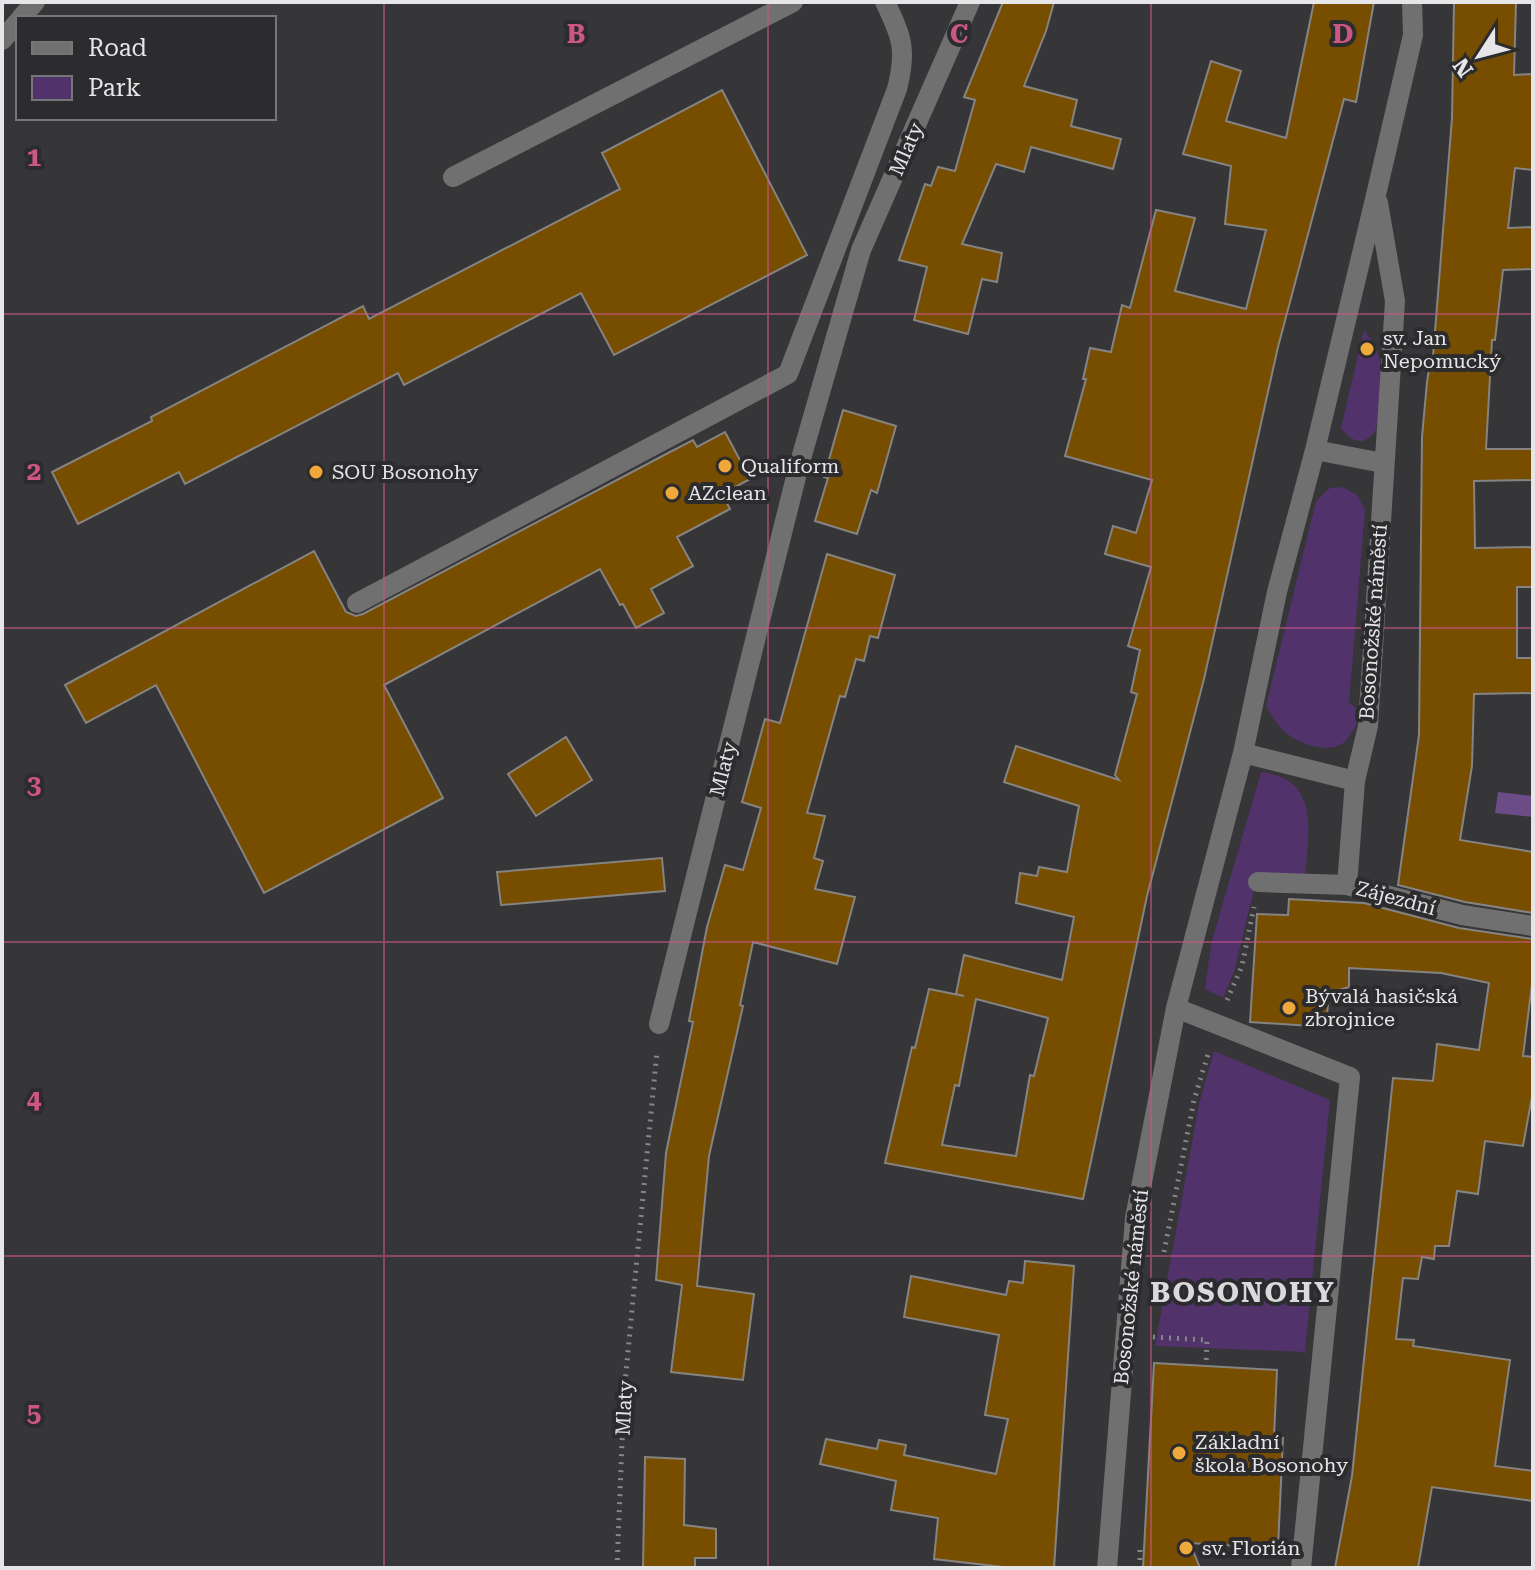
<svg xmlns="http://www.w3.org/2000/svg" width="1535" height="1570" font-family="'Roboto Serif',serif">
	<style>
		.green { fill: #51326a }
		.water { fill: #6c4c87 }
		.building { fill: #774d00; stroke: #868482; stroke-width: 2; fill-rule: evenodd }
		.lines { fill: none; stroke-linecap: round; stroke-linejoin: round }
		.path { stroke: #878688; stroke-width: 5; stroke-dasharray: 2 6; stroke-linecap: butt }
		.minor { stroke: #717071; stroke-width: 20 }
		.grid { fill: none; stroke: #cd5685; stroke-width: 2; stroke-opacity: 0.55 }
		.poi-dot { fill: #eea83c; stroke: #2c2b2d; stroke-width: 3 }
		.labels { text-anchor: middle; stroke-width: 8; stroke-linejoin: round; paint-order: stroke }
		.street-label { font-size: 20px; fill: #e6e5e7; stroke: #2c2b2d }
		.poi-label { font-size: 20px; fill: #e6e5e7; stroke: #2c2b2d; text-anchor: start }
		.district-label { font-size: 28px; font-weight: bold; letter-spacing: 2px; fill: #dad9dc; stroke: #2c2b2d }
		.grid-label { font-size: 26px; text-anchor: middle; font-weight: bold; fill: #cd5685; stroke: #2c2b2d; stroke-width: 8; stroke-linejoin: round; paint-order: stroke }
	</style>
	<rect width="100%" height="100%" fill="#363537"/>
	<path class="green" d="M1364,330C1391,361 1380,393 1376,430C1364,447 1352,443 1341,428Z
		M1342,487L1357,495L1365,510L1349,703L1358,709C1359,723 1356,727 1348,738C1335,757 1300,745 1285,732C1277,725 1272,716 1266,706L1316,501L1330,488Z
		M1261,772C1320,779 1309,831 1305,875L1258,873L1234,972L1223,998L1205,989L1211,944Z
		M1214,1051L1330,1100L1305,1352L1155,1346L1199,1104Z"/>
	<path class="water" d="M1498,792L1533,796V817L1495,813Z"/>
	<path class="building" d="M1003,2H1054L1046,31L1024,86L1077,100L1071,126L1121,139L1113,169L1031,147L1024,172L996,164L962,244L1002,253L997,282L982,279L968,334L914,320L927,267L899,260L925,184L931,186L938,167L955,171L975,100L964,97Z
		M1314,2H1374L1356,102L1344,99L1278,347L1204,679L1147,896L1083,1199L885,1163L912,1047L915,1048L929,989L964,996L956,994L964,955L1062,980L1074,917L1016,903L1020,873L1037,876L1039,867L1067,872L1079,806L1004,782L1016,746L1119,780L1115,775L1137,694L1131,692L1140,650L1128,646L1151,567L1105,554L1113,526L1136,533L1152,480L1065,456L1086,379H1083L1090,348L1111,352L1122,305L1130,308L1156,210L1195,218L1175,291L1246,309L1266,230L1225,224L1231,166L1183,154L1211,61L1241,71L1226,121L1286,138ZM976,999L1048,1018L1034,1076L1030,1075L1016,1156L942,1145L955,1085L959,1086Z
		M1454,2H1516L1514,75L1533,74V170L1515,168L1508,228L1533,227V269L1503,270L1495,340H1492L1486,449H1533V480L1474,481L1475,548L1533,547V587H1517V658H1533V693L1474,694L1472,766L1460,840L1533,852V913L1465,902L1398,885L1419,735L1422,437L1427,382L1429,369H1432L1452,118Z
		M722,90L807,255L614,355L581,293L404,385L398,373L185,484L179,472L78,524L52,472L152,421L151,417L363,306L369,319L620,189L602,153Z
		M843,410L896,426L877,493L871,490L857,534L815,521L828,478L824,477Z
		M725,432L750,479L722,494L730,509L677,537L693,566L651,589L664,613L636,628L623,604L620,605L600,569L384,685L443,798L264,893L156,685L86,723L65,685L314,551L346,612L356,616L363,614L670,452L693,440L697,447Z
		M827,554L895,575L878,638L870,636L864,661L856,659L845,697L840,696L807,813L825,816L814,858L823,861L815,889L855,897L837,964L753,942L740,1005L743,1006L709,1156L697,1286L754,1294L743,1380L671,1372L682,1285L656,1280L666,1153L693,1022L689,1021L707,927L725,865L743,870L761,808L742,802L765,719L780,723Z
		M566,737L592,780L536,816L508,774Z
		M662,858L665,891L501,905L497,872Z
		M1289,899L1364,903L1459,928L1533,939V976L1523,1056L1533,1057V1091L1523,1146L1485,1141L1478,1194L1457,1191L1449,1246H1435L1434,1259L1422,1257L1418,1279L1403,1278L1396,1339L1414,1340L1413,1346L1510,1360L1495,1466L1533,1471V1501L1432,1487L1418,1568H1335L1352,1476L1393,1078L1433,1081L1437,1044L1479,1050L1489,983L1441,973L1349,968V987L1329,993L1326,1027L1250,1022L1257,914L1288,915Z
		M1025,1261L1074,1266L1054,1568H1012L934,1559L938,1518L891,1510L896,1481L820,1464L826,1439L877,1449L879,1440L906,1445L904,1455L996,1474L1008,1419L985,1415L999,1335L904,1317L911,1276L1006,1295L1009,1281L1023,1283Z
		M1154,1363L1277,1370L1274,1437L1283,1438L1278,1548L1190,1543L1200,1568H1143Z
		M645,1457L685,1459L684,1525L716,1529V1558H695V1568H643Z"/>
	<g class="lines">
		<path class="path" d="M1227,1000L1242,966L1254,907
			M1164,1252L1194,1100L1209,1051
			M1153,1337L1207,1340L1206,1366
			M617,1568L624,1393L657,1051
			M1140,1568V1548"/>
		<path class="minor" d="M21,18L35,2
			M2,40L18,22
			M453,177L793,2
			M1315,450L1383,463
			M357,603L788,374L897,89C907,50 902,37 885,2
			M1243,753L1355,781
			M1258,882L1347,885L1462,915L1533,926
			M1347,885L1355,781L1368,726L1395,301L1378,203
			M1176,1008L1350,1077L1301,1568
			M659,1024L798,469L861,250L970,2
			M1107,1568L1135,1218L1176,1008L1243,753L1277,592L1315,450L1376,195L1413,35L1412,2"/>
	</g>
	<path class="grid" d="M384,2V1568M768,2V1568M1151,2V1568M2,314H1533M2,628H1533M2,942H1533M2,1256H1533"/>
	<g class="poi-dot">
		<circle cx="1367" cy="349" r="8"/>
		<circle cx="725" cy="466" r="8"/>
		<circle cx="316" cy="472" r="8"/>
		<circle cx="672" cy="493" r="8"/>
		<circle cx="1289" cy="1008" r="8"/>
		<circle cx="1179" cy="1453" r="8"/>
		<circle cx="1186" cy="1548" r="8"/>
	</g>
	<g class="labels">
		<g class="street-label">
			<text transform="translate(906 149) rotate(-66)" y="7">Mlaty</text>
			<text transform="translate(1373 622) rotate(-86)" y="7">Bosonožské náměstí</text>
			<text transform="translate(723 769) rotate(-76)" y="7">Mlaty</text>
			<text transform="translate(1396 898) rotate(15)" y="7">Zájezdní</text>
			<text transform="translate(1131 1287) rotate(-84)" y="7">Bosonožské náměstí</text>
			<text transform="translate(624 1408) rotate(-87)" y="7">Mlaty</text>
		</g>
		<g class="poi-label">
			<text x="1383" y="345">sv. Jan<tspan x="1383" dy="23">Nepomucký</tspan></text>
			<text x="741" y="473">Qualiform</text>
			<text x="332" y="479">SOU Bosonohy</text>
			<text x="688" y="500">AZclean</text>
			<text x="1305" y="1003">Bývalá hasičská<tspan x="1305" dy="23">zbrojnice</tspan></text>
			<text x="1195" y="1449">Základní<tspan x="1195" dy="23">škola Bosonohy</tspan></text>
			<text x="1202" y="1555">sv. Florián</text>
		</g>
		<g class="district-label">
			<text x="1243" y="1302">BOSONOHY</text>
		</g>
	</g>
	<g class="grid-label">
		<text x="576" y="43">B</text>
		<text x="959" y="43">C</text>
		<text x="1343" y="43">D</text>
		<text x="34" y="166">1</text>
		<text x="34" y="480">2</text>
		<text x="34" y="794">3</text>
		<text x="34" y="1108">4</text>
		<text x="34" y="1422">5</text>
	</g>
	<rect width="1535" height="1570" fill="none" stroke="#e6e5e7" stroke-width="8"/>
	<rect x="16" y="16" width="260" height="104" fill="#2c2b2d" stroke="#767577" stroke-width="2"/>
	<rect x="32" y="42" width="40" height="12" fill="#717071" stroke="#767577" stroke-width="2"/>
	<text x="88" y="56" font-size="24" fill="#e6e5e7">Road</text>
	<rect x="32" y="76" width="40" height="24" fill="#51326a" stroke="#767577" stroke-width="2"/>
	<text x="88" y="96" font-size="24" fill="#e6e5e7">Park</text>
	<g transform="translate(1479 56) rotate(234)" stroke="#2c2b2d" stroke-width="6" paint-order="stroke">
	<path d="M0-6L14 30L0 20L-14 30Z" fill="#e6e5e7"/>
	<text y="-12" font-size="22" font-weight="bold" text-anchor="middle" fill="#e6e5e7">N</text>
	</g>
</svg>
